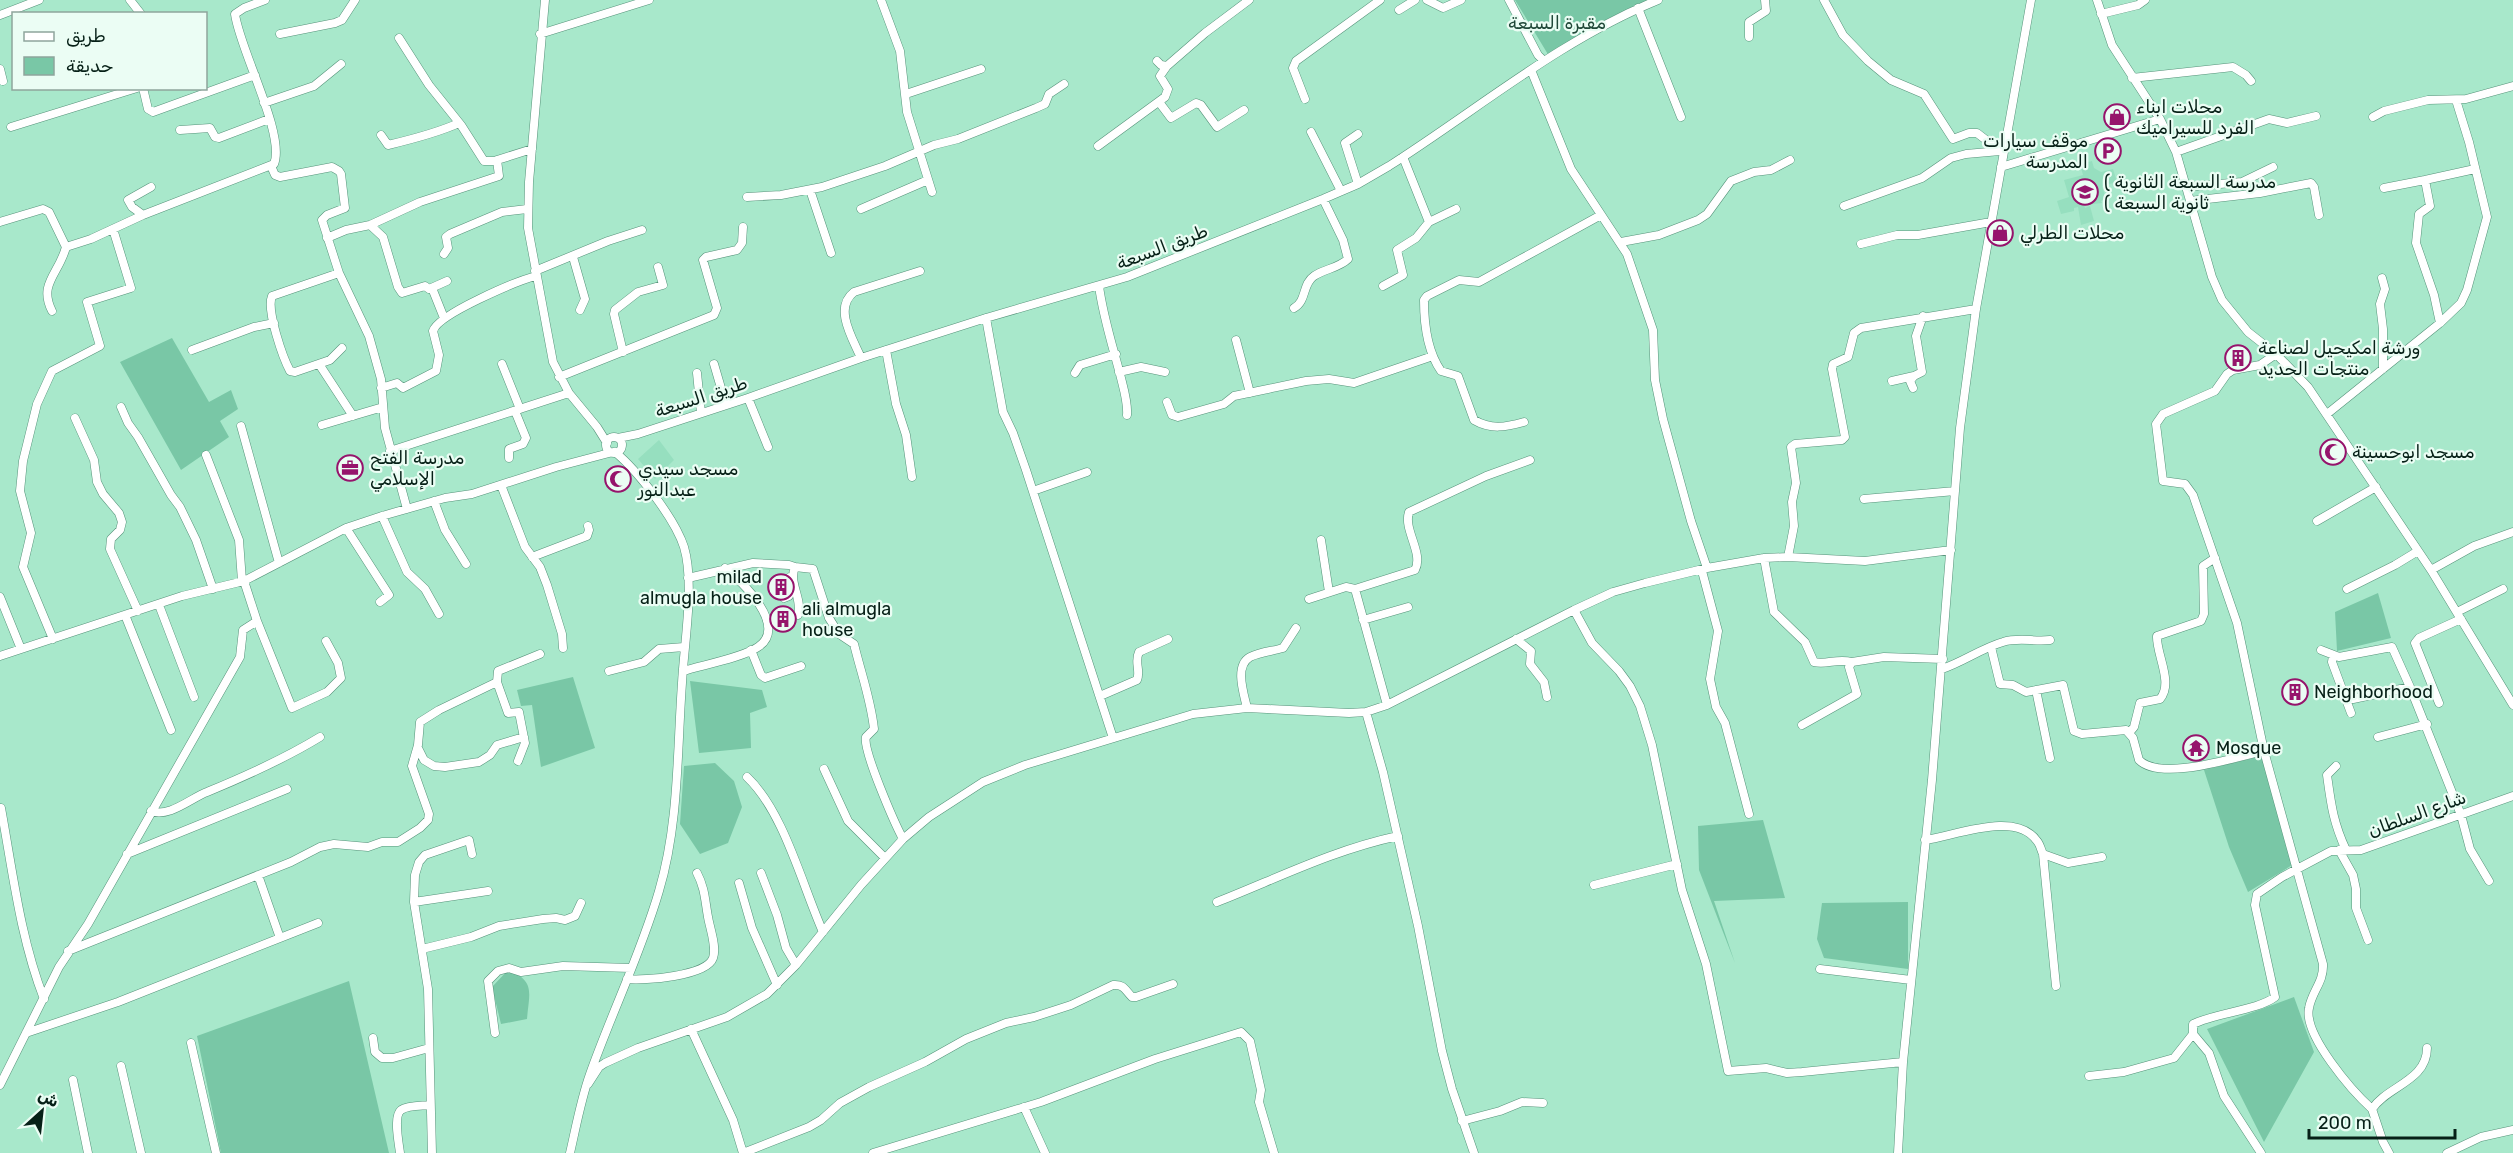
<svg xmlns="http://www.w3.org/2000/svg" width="2513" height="1153" font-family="Rubik,Cairo,sans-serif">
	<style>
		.built { fill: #96dfbf }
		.green { fill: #79c7a6 }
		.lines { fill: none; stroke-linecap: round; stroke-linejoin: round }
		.minor-casing { stroke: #56937a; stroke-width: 9 }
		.minor { stroke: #fff; stroke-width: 8 }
		.labels { text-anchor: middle; stroke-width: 4.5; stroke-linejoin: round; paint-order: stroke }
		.park-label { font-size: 18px; fill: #214939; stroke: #ebfdf4 }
		.poi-label { font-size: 18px; fill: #062017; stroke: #ebfdf4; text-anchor: start }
		.street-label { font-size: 18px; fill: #062017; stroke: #ebfdf4 }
	</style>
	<rect width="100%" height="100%" fill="#a8e8cb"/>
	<path class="built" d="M2092,161L2094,168L2101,172L2113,169L2117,182L2102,186L2106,199L2101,201L2102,203L2084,205L2085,208L2090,206L2094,221L2081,225L2078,207L2074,208V211L2061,214L2057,201L2069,197L2064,180L2083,175L2080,164Z
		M659,440L674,460L655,479L638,459Z"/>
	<path class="green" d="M1515,0H1654L1549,56Z
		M172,338L209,402L231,390L238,409L220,421L229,437L181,470L120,362Z
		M2378,593L2391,638L2337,651L2335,612Z
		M573,677L595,748L541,767L532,705L521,706L517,690Z
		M690,681L762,690L767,707L750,713L751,748L699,753Z
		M2262,756L2294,864L2248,892L2229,847L2204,770Z
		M715,763L734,781L742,807L728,843L700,854L680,824L684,766Z
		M1763,820L1785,898L1714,901L1735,963L1699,870L1698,826Z
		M1908,902V969L1824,958L1817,939L1822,903Z
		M508,970C536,981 529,993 527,1019L501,1024L492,987Z
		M349,981L389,1153H221L197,1036Z
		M2294,997L2314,1052L2264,1142L2207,1029Z"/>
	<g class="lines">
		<g class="minor-casing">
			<path id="minor" d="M130,0L141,14
				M545,0L529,182L528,228L553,362L569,393L597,427L607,443
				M881,0L900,51L907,112L932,192
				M1427,0L1443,8L1461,0
				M1509,0L1538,55L1544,61
				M1824,0L1843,35L1868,61L1891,80L1924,94L1953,139L1969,133H1977L2003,153
				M2097,0L2112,45L2160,119L2176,152L2212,277L2222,300L2248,332L2276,354L2308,387L2431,570L2513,705
				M1638,8L1681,117
				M1399,10L1415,0
				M2101,14L2138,5L2145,0
				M0,15L39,0
				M280,34L335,23L342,20L355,0
				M540,34L649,0
				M1749,37V22L1766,11L1765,0
				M399,38L429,85L461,125L484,161H494L532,149
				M1157,61L1161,65L1167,66L1205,33L1249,0
				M0,69L3,81
				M1531,70L1571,169L1627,254L1653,330L1655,380L1663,419L1691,521L1707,568
				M2132,78L2233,67L2246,75L2251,81
				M143,88L148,109L153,112L255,75
				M906,94L981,69
				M1305,99L1293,68L1296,61L1380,0
				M1159,102L1171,118L1196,103L1201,105L1217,127L1244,110
				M264,103L314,86L341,64
				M2373,117L2384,111L2428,100L2466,99L2513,86
				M11,127L137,88
				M180,130L210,128L215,137L219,138L269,119
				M1311,132L1341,191
				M381,135L388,145C413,139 437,133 459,123
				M1098,146L1165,97L1168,89L1160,76L1167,66
				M2176,152L2269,119L2287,123L2316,116
				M1403,157L1429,222L1456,209
				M271,166L275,175L280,177L332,167L339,171L341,174L345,208L327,215L322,220L339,273L369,336L381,379L385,428L407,509
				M2001,167L2160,119
				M1358,184L1345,143L1358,134
				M2186,187L2242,182L2273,167
				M2384,188L2425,180
				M810,190L831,253
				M747,197L781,195L822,187L885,166L934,145L958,139L1036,108L1045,104L1049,94L1064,84
				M2190,201L2260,193L2311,183L2314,187L2319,215
				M1844,206L1922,178L1951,158L1966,154L2000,151
				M861,209L928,180
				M143,215L132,207L128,200L151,187
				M0,222L43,209L49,212L66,247C59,274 38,284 52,311
				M370,225L420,202L499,176L497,160
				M327,238L346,230L370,225L383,237L398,287L402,293L425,286L429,289L447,281
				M1621,242L1659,235L1698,220L1707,214L1731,181L1754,172L1771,170L1790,160
				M1861,244L1897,235H1918L1991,222
				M66,247L91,239L143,215L274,164C286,135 239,48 235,14L244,8L265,0
				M444,254L448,248L446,237L450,234L502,212L527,209
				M573,257L585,299L580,310
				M535,271L608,241L642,230
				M339,273L272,296C266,310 283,358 290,371L295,372L330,360L342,348
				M2382,278L2385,289L2380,304L2383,329V369
				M1099,286C1103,317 1113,347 1121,378C1124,390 1128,403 1127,415
				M1383,286L1403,275L1397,250L1416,238L1429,222
				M432,288L444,318
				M1294,308C1307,301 1302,284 1314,276C1324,269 1339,268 1348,259L1343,240L1323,199
				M986,318L1003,412L1013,433L1026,470L1113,738
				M2440,323L2434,295L2416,243L2419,214L2430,206L2425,180L2475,169
				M1236,340L1250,393
				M192,350L254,327L274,323
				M886,350L896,404L906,435L912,477
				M623,352L614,314L615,310L638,292L663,285L658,267
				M2276,354L2260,365L2233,370L2227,374L2215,391L2163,414L2156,424L2163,481L2185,484L2193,495L2237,623L2264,751L2323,964C2324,982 2312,991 2309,1008C2303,1035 2353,1092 2372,1109
				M861,358C853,339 833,308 854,292L920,271
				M319,364L353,416
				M502,364L520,409
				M714,364L726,405
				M1119,372L1141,367L1165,372
				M697,373L701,413
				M1075,373L1080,365L1116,354
				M559,377L714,315L717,308L703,260L706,257L737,250L742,243L743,227
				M1892,381L1914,376
				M381,388L397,383L403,388L436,371L439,355L433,331C438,314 517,281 536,276
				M1913,388L1910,381L1914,376L1922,372L1916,336L1923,316
				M748,398L768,447
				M1167,402L1172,415L1178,417L1224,404L1234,396L1306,381L1329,379L1354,383L1433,356
				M121,407L128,423L138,437L171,495L180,507L196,540L213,589
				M2327,414L2440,323L2461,303L2467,290L2487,217L2469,142L2456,100
				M75,418L94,460L97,482L103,494L119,513L122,522L120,530L111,539L110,549L138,611
				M1524,422C1506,427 1491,430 1474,420L1458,376L1441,371C1427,351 1424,324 1424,300L1427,296L1459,280L1479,282L1601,215
				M322,425L383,407
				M241,426L279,563
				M606 445a8 8 0 1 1 16 0a8 8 0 1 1-16 0Z
				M618,438L638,434L748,398L861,358L986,318L1127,277L1323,199L1358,184L1389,166C1477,110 1560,40 1658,0
				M390,451L569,393
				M206,455L239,540L242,581
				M509,458V449L523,444L526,438L515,411
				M501,485L525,547L540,567L547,585L562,634L563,648
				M1033,491L1087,472
				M1864,499L1955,491
				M434,501L445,530L466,564
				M382,516L407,572L425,589L439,614
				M2317,521L2376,487
				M346,528L389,595L380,602
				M1321,540L1329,592
				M532,557L587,536L589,530L588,526
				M1788,557L1794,526L1792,502L1796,483L1791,447L1795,444L1842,440L1845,437L1832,369L1833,364L1848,357L1854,333L1861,328L1976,309
				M1764,558L1774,612L1805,642L1814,662C1827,665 1837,658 1852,662
				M795,567L813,569L829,618L839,634L854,644C861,673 871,700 874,729L866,737C862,749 895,824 903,839
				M2431,570L2474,546L2513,532
				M1702,571L1718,631L1710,679L1716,707L1725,723L1749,814
				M688,578L753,563L789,565L795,567C788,583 803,599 798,615
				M1355,589L1387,705
				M2347,589L2395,565L2418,551
				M0,597L21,649
				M784,598L789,596L790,577
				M1309,599L1346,587L1355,589L1415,570C1424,553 1403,530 1409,512L1486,476L1530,460
				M159,605L194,697
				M1574,610L1592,643L1619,671L1630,686L1640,706L1652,745L1682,890L1706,964L1728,1071L1766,1068L1787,1073L1802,1072L1903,1062
				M2457,612L2503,589
				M125,615L171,730
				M1363,620L1408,607
				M257,621L292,708L327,692L341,678L338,663L326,641
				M53,639L23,567L31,533L20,491L23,461L37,404L52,371L100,346L87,302L131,288L113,229
				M1516,639L1531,651L1530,664L1544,682L1547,697
				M1991,647L2000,684L2013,685L2026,692L2063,685L2074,731L2082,734L2126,730L2133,738L2139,760C2161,782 2236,757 2264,751
				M751,650L761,675L765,678L801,666
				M2321,650L2339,657L2392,647L2410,687
				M0,656L182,596L244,581L346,528L382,516L445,498L472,494L556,467L613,452
				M2333,656L2332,662L2351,713
				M1942,669C1963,662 1982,648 2003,642C2019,637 2034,642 2050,640
				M609,671L644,662L659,649L684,647
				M683,671C702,665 742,658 758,647C789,627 742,581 725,568
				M497,682L508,713L519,712L525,743L518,761
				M2036,690L2050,758
				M1100,696L1137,680C1141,671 1134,662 1139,652L1168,639
				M2353,699L2410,687L2461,815L2470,849L2489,881
				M2439,703L2415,643L2419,638L2461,619
				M1247,708C1244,694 1234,666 1250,657C1260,652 1273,651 1283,648L1296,628
				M1366,712L1383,772L1418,926L1442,1051L1452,1089L1474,1153
				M1802,725L1857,694L1849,667L1852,662L1884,657L1943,659
				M2129,733L2134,727L2140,703L2160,699C2174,683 2156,654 2157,636L2201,621L2204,614L2203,566L2215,558
				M2378,737L2427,724
				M418,748L424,760L434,766L445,767L479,762L490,755L497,745L524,737
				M2336,766L2327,775C2331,804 2333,822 2346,850
				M824,769L848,821L885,858
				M747,777C784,812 802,885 823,932
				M1,808C13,873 20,937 44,999
				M151,811C169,818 191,798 207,792C246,776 284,759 320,737
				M1925,840C1955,836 2016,810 2037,841C2040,844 2041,850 2043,854L2056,986
				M2339,850L2353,875L2356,889V908L2368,940
				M127,854L287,789
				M2043,854L2068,863L2102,857
				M761,873L777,915L786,948L796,965
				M258,875L280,938
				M739,883L752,928L777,985
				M1594,885L1677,864
				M414,902L488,891
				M1217,902C1278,878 1333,850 1398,836
				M422,949L471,937L499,926L543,919L556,918L565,920L575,916L581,903
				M68,951L291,862L320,847L334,844L368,847L382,842H398L420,828L428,820L429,814L412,766L418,745L420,722L439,710L497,682L498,671L540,654
				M1820,969L1911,980
				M627,979C644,981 707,976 713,958C717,947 710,929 708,917C705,901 705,888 697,873
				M691,1029L733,1120L743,1153
				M26,1033L118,1002L318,923
				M495,1033L488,981L498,971L509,968L521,972L563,966L631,968
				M373,1038L375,1052L382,1058H393L429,1048
				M191,1043L216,1153
				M121,1066L141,1153
				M2089,1076L2124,1072L2174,1058L2193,1034
				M73,1080L88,1153
				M588,1084L599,1067L605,1063L638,1048L727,1017L767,994L796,965L861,885L903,839L929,817L983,782L1025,765L1193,714L1247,708L1349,713L1366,712L1387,705L1574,610L1613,592L1645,583L1707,568L1764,558L1788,557L1865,561L1951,550
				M0,1085L59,967L88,924L240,657L243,630L257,621L244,581
				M1024,1107L1045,1153
				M1462,1121L1500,1111L1522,1102L1543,1103
				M400,1153C399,1144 393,1116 401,1110C408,1105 422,1106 430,1105
				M432,1153L428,989L414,902L415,875L419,862L425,855L469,840L472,854
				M570,1153C576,1127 581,1099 590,1074C612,1012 641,953 659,891C679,824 677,752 682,683C684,644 695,584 684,547C675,519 638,471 615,452
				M743,1153L809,1127L821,1120L840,1103L869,1087L925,1062L966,1039L1006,1023L1034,1017L1071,1005L1113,985C1124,984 1125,990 1132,997H1136L1173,984
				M873,1153L1041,1102L1155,1059L1241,1032L1250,1041L1261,1090L1259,1102L1274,1153
				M1898,1153L1903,1062L1932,780L1960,428L1976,309L2031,0
				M2261,1153L2224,1096L2209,1053L2193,1034V1024C2216,1013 2258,1010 2275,997L2255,905L2257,894L2282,877L2331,851L2361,850L2513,796
				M2389,1153L2383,1142L2372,1109C2387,1086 2427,1081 2427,1048
				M2447,1153L2481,1137L2513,1130"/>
		</g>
		<use href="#minor" class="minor"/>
	</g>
	<defs>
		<g id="shop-ring" transform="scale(1.35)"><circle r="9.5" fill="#ebfdf4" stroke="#96146c" stroke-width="1.5"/><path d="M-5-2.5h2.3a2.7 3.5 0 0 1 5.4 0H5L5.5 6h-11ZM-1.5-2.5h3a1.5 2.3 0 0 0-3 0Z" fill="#96146c"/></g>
		<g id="parking-ring" transform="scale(1.35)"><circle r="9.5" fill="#ebfdf4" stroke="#96146c" stroke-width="1.5"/><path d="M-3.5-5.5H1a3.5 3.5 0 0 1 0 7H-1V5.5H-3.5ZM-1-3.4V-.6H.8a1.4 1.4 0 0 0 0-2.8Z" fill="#96146c"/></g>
		<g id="school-ring" transform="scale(1.35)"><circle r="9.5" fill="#ebfdf4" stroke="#96146c" stroke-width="1.5"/><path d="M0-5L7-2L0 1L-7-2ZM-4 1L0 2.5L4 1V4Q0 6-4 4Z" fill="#96146c"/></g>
		<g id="building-ring" transform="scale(1.35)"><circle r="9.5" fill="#ebfdf4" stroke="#96146c" stroke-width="1.5"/><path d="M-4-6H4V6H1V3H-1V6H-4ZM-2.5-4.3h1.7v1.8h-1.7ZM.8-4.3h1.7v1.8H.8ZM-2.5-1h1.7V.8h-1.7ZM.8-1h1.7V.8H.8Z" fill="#96146c"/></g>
		<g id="mosque-ring" transform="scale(1.35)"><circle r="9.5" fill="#ebfdf4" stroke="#96146c" stroke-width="1.5"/><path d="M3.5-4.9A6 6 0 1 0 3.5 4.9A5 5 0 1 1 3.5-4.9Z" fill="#96146c"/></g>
		<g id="office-ring" transform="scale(1.35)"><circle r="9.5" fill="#ebfdf4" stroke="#96146c" stroke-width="1.5"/><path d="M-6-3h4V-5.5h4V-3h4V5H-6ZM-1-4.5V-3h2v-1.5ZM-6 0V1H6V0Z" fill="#96146c"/></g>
		<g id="temple-ring" transform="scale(1.35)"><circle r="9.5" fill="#ebfdf4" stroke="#96146c" stroke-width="1.5"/><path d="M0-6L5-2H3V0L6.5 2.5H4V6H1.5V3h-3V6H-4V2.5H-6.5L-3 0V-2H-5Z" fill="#96146c"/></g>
	</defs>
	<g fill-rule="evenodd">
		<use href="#shop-ring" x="2117" y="117"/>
		<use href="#parking-ring" x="2108" y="151"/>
		<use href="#school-ring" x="2085" y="192"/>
		<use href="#shop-ring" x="2000" y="233"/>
		<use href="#building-ring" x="2238" y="358"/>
		<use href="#mosque-ring" x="2333" y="452"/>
		<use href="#office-ring" x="350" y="468"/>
		<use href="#mosque-ring" x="618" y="479"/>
		<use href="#building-ring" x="781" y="587"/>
		<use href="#building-ring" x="783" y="619"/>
		<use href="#building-ring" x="2295" y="692"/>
		<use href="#temple-ring" x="2196" y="748"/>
	</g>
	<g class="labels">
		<g class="park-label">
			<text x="1557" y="29">مقبرة السبعة</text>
		</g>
		<g class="poi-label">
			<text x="2136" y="113">محلات ابناء<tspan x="2136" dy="21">الفرد للسيراميك</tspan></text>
			<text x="2088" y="147" text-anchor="end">موقف سيارات<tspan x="2088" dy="21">المدرسة</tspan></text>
			<text x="2104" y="188">( مدرسة السبعة الثانوية<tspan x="2104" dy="21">( ثانوية السبعة</tspan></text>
			<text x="2020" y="239">محلات الطرلي</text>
			<text x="2258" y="354">ورشة امكيحيل لصناعة<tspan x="2258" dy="21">منتجات الحديد</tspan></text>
			<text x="2352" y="458">مسجد ابوحسينة</text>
			<text x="370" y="464">مدرسة الفتح<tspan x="370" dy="21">الإسلامي</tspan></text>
			<text x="638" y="475">مسجد سيدي<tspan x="638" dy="21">عبدالنور</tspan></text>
			<text x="762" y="583" text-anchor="end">milad<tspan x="762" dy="21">almugla house</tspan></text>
			<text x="802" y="615">ali almugla<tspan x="802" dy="21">house</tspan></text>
			<text x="2314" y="698">Neighborhood</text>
			<text x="2216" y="754">Mosque</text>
		</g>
		<g class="street-label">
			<text transform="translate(1162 247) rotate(-21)" y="6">طريق السبعة</text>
			<text transform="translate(701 397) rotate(-18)" y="6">طريق السبعة</text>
			<text transform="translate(2417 814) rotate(-20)" y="6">شارع السلطان</text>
		</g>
	</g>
	<rect x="12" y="12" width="195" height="78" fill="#ebfdf4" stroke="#8fa59c" stroke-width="1.5"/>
	<rect x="24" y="32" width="30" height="9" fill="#ffffff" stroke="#8fa59c" stroke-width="1.5"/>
	<text x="66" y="42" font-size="18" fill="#062017">طريق</text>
	<rect x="24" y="57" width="30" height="18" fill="#79c7a6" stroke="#8fa59c" stroke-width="1.5"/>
	<text x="66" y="72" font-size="18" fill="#062017">حديقة</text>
	<g transform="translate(42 1111) rotate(27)" stroke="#ebfdf4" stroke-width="4.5" paint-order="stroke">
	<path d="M0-4.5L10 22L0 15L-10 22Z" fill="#062017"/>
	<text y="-9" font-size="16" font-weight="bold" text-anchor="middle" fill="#062017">ش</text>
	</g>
	<path d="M2309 1129v9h146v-9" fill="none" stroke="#062017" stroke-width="3"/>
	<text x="2318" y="1129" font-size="18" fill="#062017" stroke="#ebfdf4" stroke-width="4.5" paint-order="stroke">200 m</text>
</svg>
